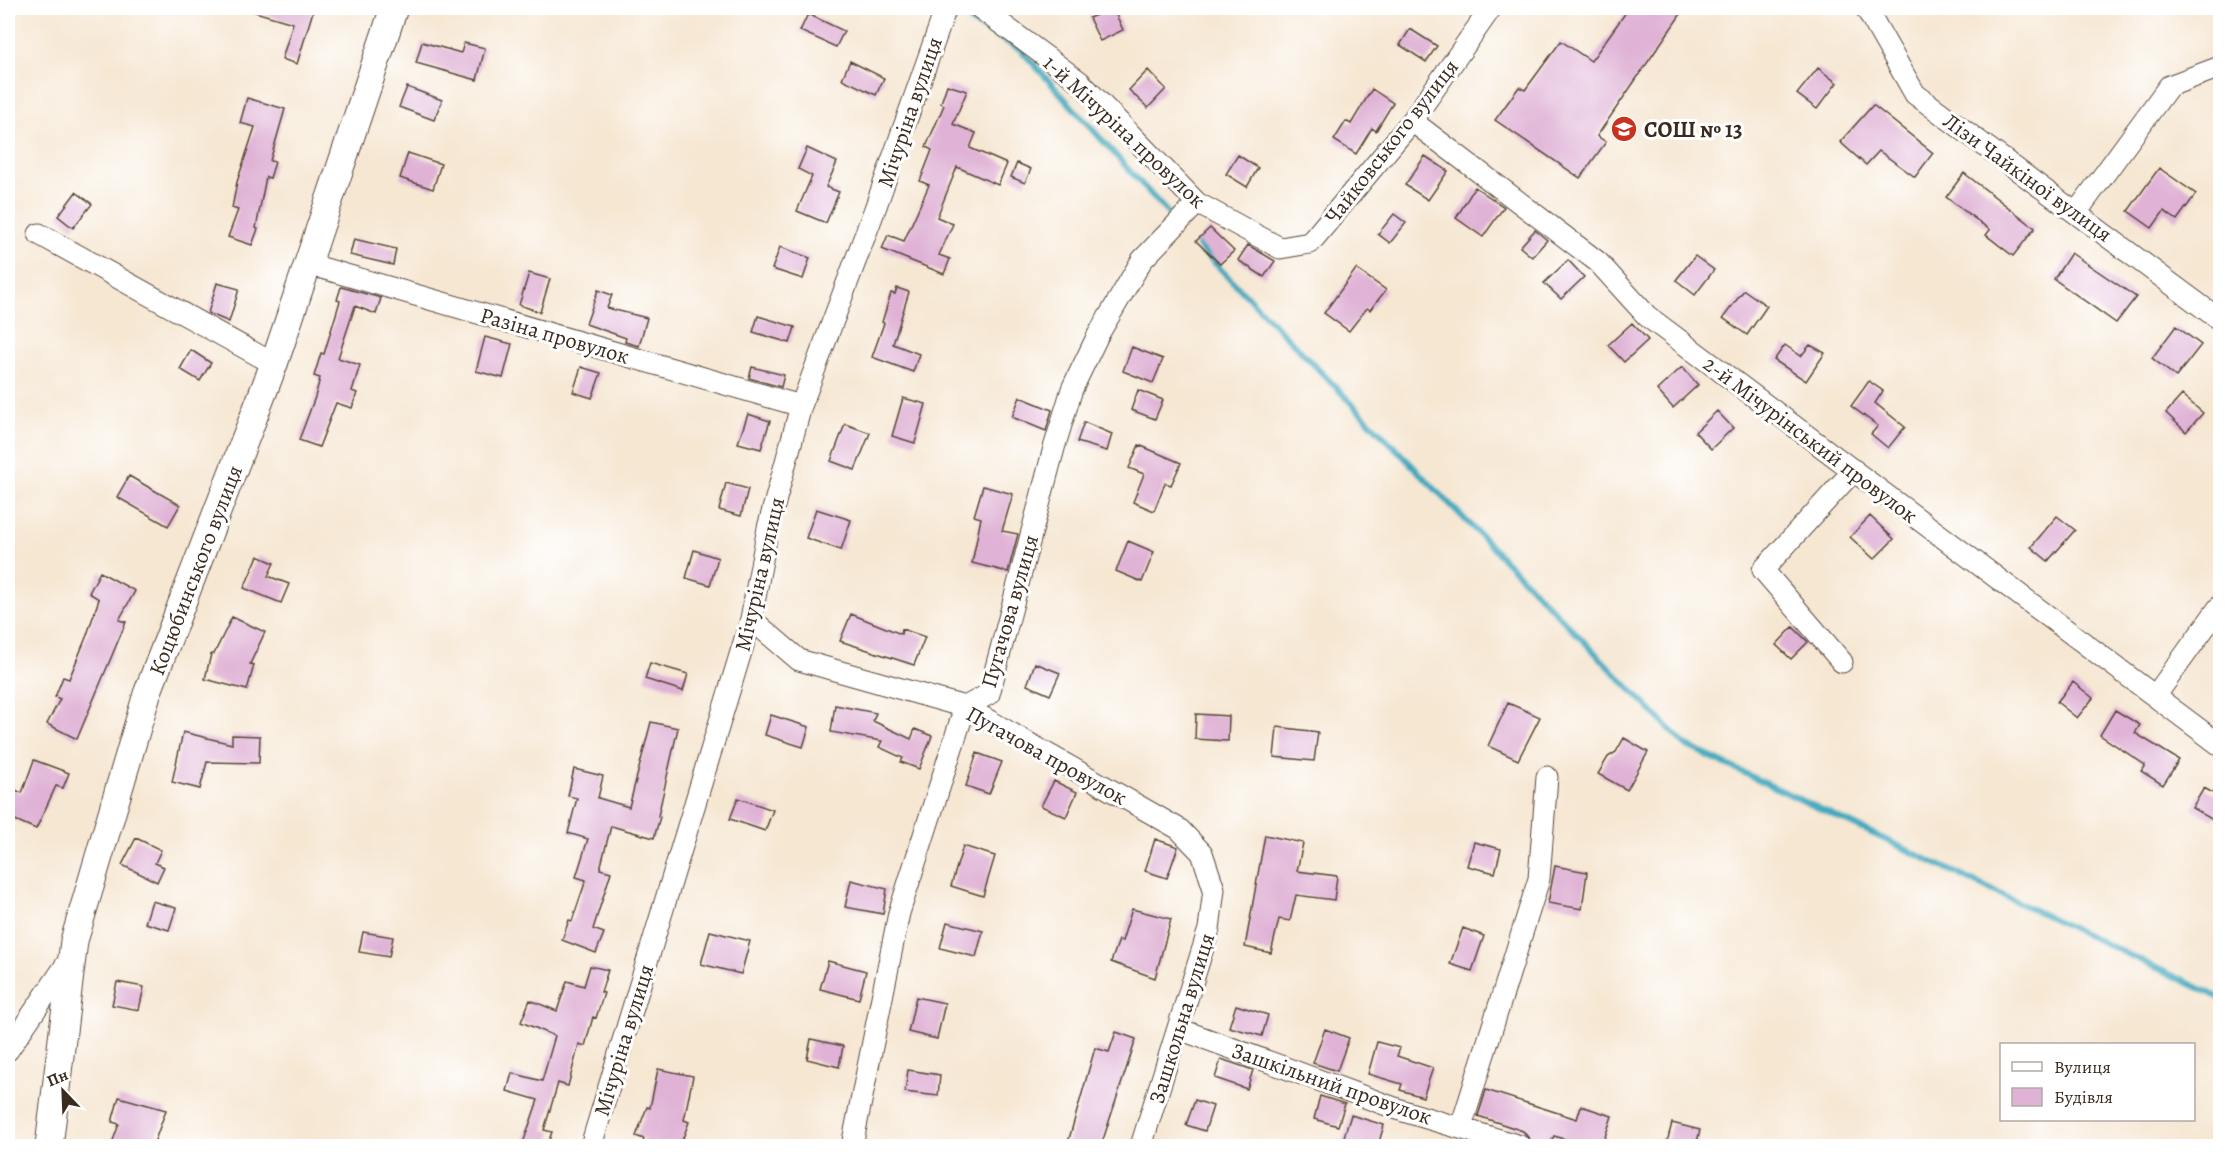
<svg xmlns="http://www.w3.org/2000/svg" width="2228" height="1154" font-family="Alegreya,serif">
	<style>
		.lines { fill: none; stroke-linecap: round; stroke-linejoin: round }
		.stream { stroke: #3ea8be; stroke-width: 6 }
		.building { fill: #e0b3d6 }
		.minor-casing { stroke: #574639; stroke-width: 23 }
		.tertiary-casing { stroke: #574639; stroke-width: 29 }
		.minor { stroke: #fff; stroke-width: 21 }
		.tertiary { stroke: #fff; stroke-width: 27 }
		.labels { text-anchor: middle; stroke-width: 6; stroke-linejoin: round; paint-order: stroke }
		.street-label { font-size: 22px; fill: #3b2a1e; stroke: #fff }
		.poi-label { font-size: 22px; font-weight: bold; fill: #3b2a1e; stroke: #fff; text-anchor: start }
	</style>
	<rect width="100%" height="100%" fill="#fff"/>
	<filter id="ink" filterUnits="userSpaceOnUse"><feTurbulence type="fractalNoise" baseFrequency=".0167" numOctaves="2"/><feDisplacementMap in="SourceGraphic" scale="12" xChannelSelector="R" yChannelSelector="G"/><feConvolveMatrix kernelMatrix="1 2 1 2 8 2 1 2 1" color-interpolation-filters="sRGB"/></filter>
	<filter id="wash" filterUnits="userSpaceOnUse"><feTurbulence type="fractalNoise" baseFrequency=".008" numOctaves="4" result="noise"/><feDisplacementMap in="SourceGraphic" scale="24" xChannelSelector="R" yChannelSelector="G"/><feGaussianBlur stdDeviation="1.35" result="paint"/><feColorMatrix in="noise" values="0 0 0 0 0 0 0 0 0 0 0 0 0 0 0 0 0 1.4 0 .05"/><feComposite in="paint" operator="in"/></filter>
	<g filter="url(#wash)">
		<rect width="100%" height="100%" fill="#f6e7d3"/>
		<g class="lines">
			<path class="stream" d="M971,22L1020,49L1175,221
				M1198,246L1685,745L2220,998"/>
		</g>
		<g id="blocks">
			<path class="building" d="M255,8H314L297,64L282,59L293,23L255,12Z
				M1113,8L1123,30L1100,41L1089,18Z
				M1629,8H1685L1597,136L1606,142L1580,178L1495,120L1519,87L1525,90L1561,41L1591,61Z
				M808,14L844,31L836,47L800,31Z
				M1410,29L1437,46L1426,62L1400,45Z
				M422,42L461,53L464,43L485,48L477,80L416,63Z
				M850,61L884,78L876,95L842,79Z
				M1818,68L1837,83L1817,109L1797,94Z
				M1148,70L1166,89L1148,108L1129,90Z
				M947,85L967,91L953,124L976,133L970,148L1007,164L998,185L957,167L937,217L953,224L939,255L950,259L944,274L882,249L888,235L904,241L929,185L920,181L932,150L926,147L944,105L941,103Z
				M407,87L442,100L434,120L399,107Z
				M1372,89L1393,103L1376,131L1372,128L1356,154L1334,140L1346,121L1351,124Z
				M247,98L285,109L270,161L275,162L270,178L266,177L256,228L258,229L252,245L228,237L238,210L232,208L237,182L255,127L240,123Z
				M1873,105L1933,153L1915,177L1879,151L1866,165L1840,142Z
				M807,148L837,162L826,187L839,192L826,223L797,211L812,176L798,169Z
				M408,153L441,164L433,189L400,178Z
				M1238,155L1258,168L1247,187L1226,174Z
				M1425,156L1448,171L1428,200L1405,185Z
				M1017,163L1031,169L1025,183L1011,177Z
				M2159,168L2196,194L2177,220L2164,211L2152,228L2128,211Z
				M1964,173L2035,228L2013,256L1986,235L1990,230L1946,197Z
				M1475,187L1504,207L1483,237L1456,218Z
				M76,192L92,204L73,228L58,216Z
				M1394,214L1406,223L1390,243L1378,234Z
				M1210,228L1234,251L1220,264L1196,241Z
				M1535,230L1547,240L1532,257L1520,247Z
				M354,239L396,249L393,265L350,255Z
				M1248,245L1275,261L1264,277L1238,260Z
				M780,247L810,258L803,279L772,269Z
				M2071,253L2136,297L2116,323L2054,279Z
				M1695,256L1714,270L1695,295L1676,280Z
				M1568,260L1584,277L1561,299L1544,283Z
				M1356,269L1386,290L1370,310L1367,308L1349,331L1324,313Z
				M529,273L550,279L540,312L519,305Z
				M217,283L239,289L229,322L208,313Z
				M341,287L381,298L376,314L355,306L338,358L360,365L352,391L357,393L352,408L336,403L319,447L299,440L315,397L320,378L314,376L321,353L324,354L340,301L337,300Z
				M897,288L909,292L893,344L919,354L913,372L872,357L884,323L882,322L891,293L895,294Z
				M598,290L612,295L607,308L647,318L639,346L625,342L626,338L586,324Z
				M1744,290L1767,306L1747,335L1723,318Z
				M758,316L795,327L790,343L753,332Z
				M1632,323L1648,340L1624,362L1608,345Z
				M2176,326L2201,345L2176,377L2152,358Z
				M485,337L512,344L503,378L476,371Z
				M1785,345L1801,356L1810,345L1825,353L1806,381L1774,360Z
				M1132,347L1163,359L1153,383L1123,371Z
				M191,350L211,363L200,381L180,369Z
				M581,367L601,373L592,398L573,392Z
				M752,367L784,375L781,387L749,378Z
				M1682,367L1698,385L1673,408L1657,390Z
				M1869,381L1883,391L1875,403L1905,427L1888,448L1871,434L1878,426L1851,406Z
				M1138,390L1163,400L1155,419L1131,410Z
				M2182,395L2203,413L2186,432L2166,413Z
				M1020,397L1052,410L1046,431L1012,417Z
				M903,398L926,404L915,443L892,436Z
				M1717,411L1733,428L1711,449L1695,432Z
				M748,414L770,421L761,449L738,443Z
				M1084,422L1112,434L1107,451L1077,442Z
				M845,424L870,433L855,470L831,461Z
				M1139,445L1181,463L1171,485L1165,483L1154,511L1133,502L1144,474L1129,468Z
				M129,476L180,505L168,526L117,497Z
				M726,483L748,489L741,516L719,510Z
				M983,486L1013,494L1002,531L1018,534L1008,572L972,563L981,518L974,516Z
				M816,509L851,520L841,550L806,538Z
				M1870,516L1894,539L1874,559L1850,537Z
				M2057,516L2075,530L2048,561L2031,547Z
				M1128,541L1154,552L1142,582L1116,571Z
				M694,550L718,558L710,585L686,578Z
				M258,556L274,563L268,576L289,584L281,603L244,588Z
				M100,572L135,591L119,620L126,622L77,739L47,724L60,699L55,697L63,677L69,679L87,635L99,599L89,593Z
				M851,614L901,634L902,629L925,637L914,665L840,641Z
				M232,617L265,632L250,664L254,665L247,690L205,679L211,654H214Z
				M1793,627L1808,642L1791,659L1776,645Z
				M650,663L688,674L683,691L645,679Z
				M1035,663L1060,673L1050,695L1027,685Z
				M2073,682L2093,698L2077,718L2057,702Z
				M1508,703L1540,717L1518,760L1488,746Z
				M835,705L876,713L873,721L911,739L915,729L932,736L919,769L901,762L903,758L879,747L882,741L831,732Z
				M2115,710L2140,725L2135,733L2179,760L2163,785L2141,771L2145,765L2100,735Z
				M1196,714L1229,716L1228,741L1195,739Z
				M771,715L809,727L803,747L765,735Z
				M651,722L678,728L658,816L660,817L654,838L611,826L600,869L611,872L593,929L604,933L596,953L562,940L569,920L572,921L586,880L576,877L588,839L568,833L577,798L568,796L574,769L603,776L598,798L629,807Z
				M1277,727L1318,732L1314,761L1274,757Z
				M183,732L232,744V735L260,736L259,763L207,762L200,789L172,782Z
				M1624,738L1648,752L1627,790L1598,774L1608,757L1616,752Z
				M977,753L1002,762L989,794L966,786Z
				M34,760L69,773L63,788L56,786L36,829L8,817V798L11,788L22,793Z
				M1054,781L1077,792L1066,817L1041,806Z
				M2204,788L2220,797V808L2213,820L2192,808Z
				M738,798L773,810L765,831L730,819Z
				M1265,835L1303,843L1297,871L1337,876L1334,900L1296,895L1290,921L1279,919L1271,953L1245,947Z
				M136,838L161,850L155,863L164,867L157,882L122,865Z
				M1155,839L1178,847L1167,878L1145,871Z
				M1474,842L1501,849L1495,873L1467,866Z
				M963,846L995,856L983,896L951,886Z
				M1555,866L1587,872L1582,909L1548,903Z
				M851,880L887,889L883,914L845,907Z
				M152,901L176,908L169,930L145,923Z
				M1132,909L1171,919L1155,978L1111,962L1119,940L1122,941Z
				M947,922L983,931L976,957L940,948Z
				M1463,928L1484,936L1472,971L1450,964Z
				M710,931L750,941L741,974L701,964Z
				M363,932L393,937L389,957L359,952Z
				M828,961L866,971L859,999L820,989Z
				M590,966L608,970L601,992L604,993L596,1018L593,1017L585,1046L579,1044L568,1086L558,1083L544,1130L552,1132L547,1146H522L538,1100L507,1091L512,1073L542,1081L555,1036L521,1022L530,1000L557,1011L567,981L584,986Z
				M117,982L144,987L139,1010L112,1005Z
				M916,997L945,1003L937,1039L908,1032Z
				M1236,1005L1268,1015L1262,1036L1229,1027Z
				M1325,1029L1349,1038L1337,1071L1313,1063Z
				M1116,1032L1136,1039L1101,1146H1067L1095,1048L1109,1052Z
				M811,1039L843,1046L839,1067L807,1059Z
				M1377,1042L1400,1048L1397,1056L1433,1068L1423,1097L1400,1090L1402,1084L1368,1074Z
				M1221,1059L1253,1070L1247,1089L1215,1078Z
				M658,1069L693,1076L684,1120L689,1122L680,1146H642L644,1139L636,1136L647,1107L650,1108Z
				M908,1070L940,1075L938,1096L905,1092Z
				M1486,1090L1577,1119L1581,1106L1612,1116L1602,1146H1588L1554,1136L1549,1146L1531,1141L1523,1131L1478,1116Z
				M1320,1096L1345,1104L1338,1126L1314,1119Z
				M119,1097L166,1110L153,1146H111L119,1124L112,1122Z
				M1195,1100L1213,1106L1205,1131L1186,1125Z
				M1351,1115L1384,1125L1378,1146H1341Z
				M1672,1123L1700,1130L1696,1146H1666Z"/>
		</g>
	</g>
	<g filter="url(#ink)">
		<use href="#blocks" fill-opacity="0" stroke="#574639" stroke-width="1.5"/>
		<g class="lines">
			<g class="minor-casing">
				<path id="minor" d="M980,8L1080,82L1197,203L1280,248L1310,243L1412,121L1491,8
					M1866,8L1915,94L2220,320
					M1412,121L1598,262L1647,316L2220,745
					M2076,213L2169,86L2220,67
					M39,234L274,364
					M308,264L801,406
					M751,619L799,660L965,707L1179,829L1202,853L1214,889L1209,929L1141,1146
					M1842,662L1763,570L1854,470
					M2156,695L2220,606
					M1179,1029L1403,1111L1520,1146
					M8,1050L72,956
					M1461,1127L1539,879L1547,777
					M591,1146L751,619L768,528L801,406L876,206L946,8
					M852,1146L899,913L965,707L989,694L1054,448L1072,389L1098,335L1142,260L1197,203"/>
			</g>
			<g class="tertiary-casing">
				<path id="tertiary" d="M49,1146L74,941L147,694L274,364L394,8"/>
			</g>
			<use href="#minor" class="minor"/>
			<use href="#tertiary" class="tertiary"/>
		</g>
	</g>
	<defs>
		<g id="school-disc" transform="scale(1.35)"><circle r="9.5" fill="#c8321e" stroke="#fff"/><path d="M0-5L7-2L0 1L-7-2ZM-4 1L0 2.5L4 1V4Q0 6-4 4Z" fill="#fff"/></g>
	</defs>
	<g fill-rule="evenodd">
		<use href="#school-disc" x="1624" y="129"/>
	</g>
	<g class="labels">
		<g class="street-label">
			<text transform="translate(909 112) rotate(-71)" y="8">Мічуріна вулиця</text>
			<text transform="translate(1125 131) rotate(43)" y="8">1-й Мічуріна провулок</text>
			<text transform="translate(1391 141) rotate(-52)" y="8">Чайковського вулиця</text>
			<text transform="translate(2028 177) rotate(36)" y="8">Лізи Чайкіної вулиця</text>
			<text transform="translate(555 335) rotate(16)" y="8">Разіна провулок</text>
			<text transform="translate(1811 439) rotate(37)" y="8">2-й Мічурінський провулок</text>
			<text transform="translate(195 570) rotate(-69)" y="8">Коцюбинського вулиця</text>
			<text transform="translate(759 574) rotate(-77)" y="8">Мічуріна вулиця</text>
			<text transform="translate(1009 611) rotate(-74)" y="8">Пугачова вулиця</text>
			<text transform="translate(1047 755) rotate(29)" y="8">Пугачова провулок</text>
			<text transform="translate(1181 1018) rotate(-73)" y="8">Зашкольна вулиця</text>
			<text transform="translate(623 1040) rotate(-73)" y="8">Мічуріна вулиця</text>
			<text transform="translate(1332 1083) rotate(19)" y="8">Зашкільний провулок</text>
		</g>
		<g class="poi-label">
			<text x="1644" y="137">СОШ № 13</text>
		</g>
	</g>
	<rect width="2228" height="1154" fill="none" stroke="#fff" stroke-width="30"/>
	<rect x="2000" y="1043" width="195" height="78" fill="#ffffff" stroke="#b1aaa5" stroke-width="1.5"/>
	<rect x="2012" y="1062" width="30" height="9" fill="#ffffff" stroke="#b1aaa5" stroke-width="1.5"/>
	<text x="2054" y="1073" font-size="18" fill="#3b2a1e">Вулиця</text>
	<rect x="2012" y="1088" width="30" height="18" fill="#e0b3d6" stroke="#b1aaa5" stroke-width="1.5"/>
	<text x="2054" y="1103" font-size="18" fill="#3b2a1e">Будівля</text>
	<g transform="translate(63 1091) rotate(337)" stroke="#ffffff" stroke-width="4.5" paint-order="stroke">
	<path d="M0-4.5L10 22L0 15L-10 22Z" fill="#3b2a1e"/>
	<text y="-9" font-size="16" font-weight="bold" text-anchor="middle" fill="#3b2a1e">Пн</text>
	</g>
</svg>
